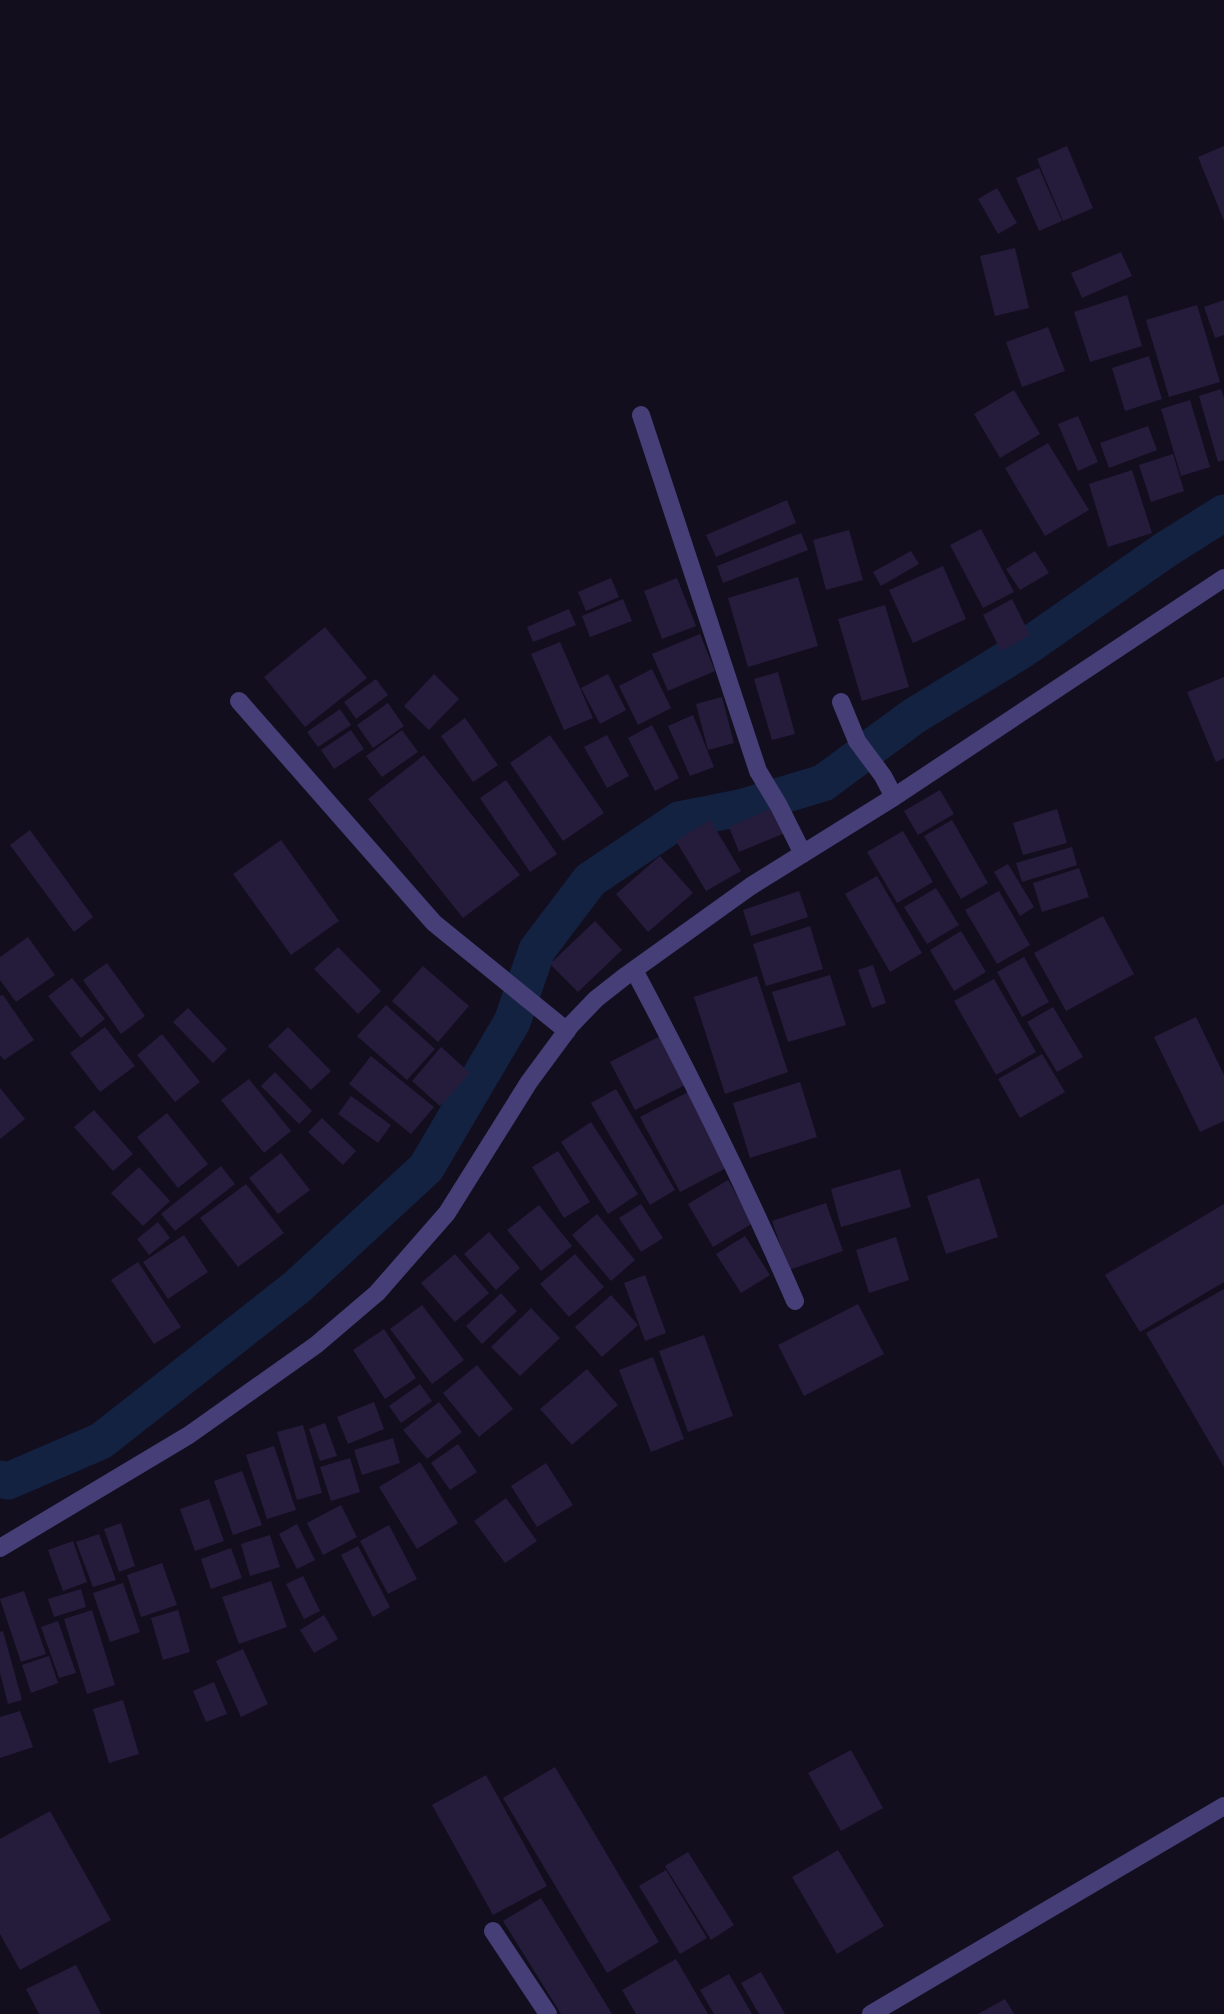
<svg xmlns="http://www.w3.org/2000/svg" width="1224" height="2014" font-family="'Exo 2',sans-serif">
	<style>
		.lines { fill: none; stroke-linecap: round; stroke-linejoin: round }
		.canal { stroke: #142242; stroke-width: 37 }
		.building { fill: #251c3c }
		.minor { stroke: #453e77; stroke-width: 18 }
	</style>
	<rect width="100%" height="100%" fill="#120e1e"/>
	<g class="lines">
		<path class="canal" d="M0,1479L8,1481L101,1441L297,1287L426,1168L512,1022L537,950L590,880L679,820L740,808L823,783L914,716L1022,650L1165,550L1224,513"/>
	</g>
	<path class="building" d="M1067,146L1093,208L1063,221L1037,159Z
		M1224,146V221L1198,157Z
		M1039,168L1062,221L1039,231L1016,178Z
		M997,188L1017,223L998,234L978,199Z
		M1015,248L1029,308L995,316L980,256Z
		M1121,252L1132,276L1082,298L1071,273Z
		M1127,295L1142,346L1090,362L1074,312Z
		M1224,300V335L1215,338L1204,307Z
		M1197,305L1220,382L1169,397L1146,320Z
		M1048,327L1065,371L1022,387L1006,342Z
		M1149,356L1162,399L1125,411L1112,368Z
		M1221,389L1224,398V460L1218,462L1199,396Z
		M1014,390L1040,434L1000,458L974,414Z
		M1190,400L1210,467L1181,476L1161,409Z
		M1078,416L1098,462L1078,471L1058,424Z
		M1148,426L1157,450L1109,468L1100,443Z
		M1048,443L1089,510L1045,536L1005,468Z
		M1173,454L1184,491L1151,502L1139,465Z
		M1132,470L1152,533L1108,547L1089,484Z
		M787,500L796,523L716,557L706,535Z
		M981,529L1014,592L983,608L950,545Z
		M849,530L863,580L826,590L813,540Z
		M801,533L808,550L723,583L717,566Z
		M911,551L919,564L881,586L873,572Z
		M1035,551L1049,573L1020,590L1006,569Z
		M943,566L966,619L913,643L889,590Z
		M798,577L818,646L748,667L728,598Z
		M611,578L619,597L586,611L578,592Z
		M677,578L696,626L662,639L644,591Z
		M623,599L632,621L590,637L582,616Z
		M1012,599L1030,635L1001,651L983,615Z
		M885,605L909,687L862,701L838,619Z
		M569,609L576,625L533,642L527,627Z
		M325,627L367,678L305,727L264,677Z
		M700,634L715,671L668,691L652,654Z
		M560,642L593,718L564,730L531,654Z
		M652,669L671,708L638,725L619,686Z
		M778,672L795,734L772,740L754,679Z
		M434,674L459,699L429,730L404,706Z
		M608,674L626,710L600,724L581,688Z
		M1224,677V758L1216,762L1187,692Z
		M376,679L388,695L356,719L344,702Z
		M722,697L734,743L708,750L696,704Z
		M388,703L404,726L373,748L357,725Z
		M340,709L351,725L318,747L307,732Z
		M693,715L714,767L690,776L668,726Z
		M465,718L498,765L473,782L441,736Z
		M652,725L679,778L655,791L628,738Z
		M351,730L364,749L334,769L321,750Z
		M402,730L418,752L382,777L366,756Z
		M550,735L604,813L563,841L510,763Z
		M607,735L629,776L607,788L584,747Z
		M424,755L520,875L463,918L368,799Z
		M506,780L557,854L530,872L480,798Z
		M940,790L954,814L918,835L904,811Z
		M777,806L787,832L739,852L729,827Z
		M1057,809L1067,843L1023,855L1013,823Z
		M710,820L741,871L706,891L676,841Z
		M952,820L988,883L961,899L924,836Z
		M30,830L93,917L74,932L10,845Z
		M903,831L933,882L897,903L867,852Z
		M281,840L339,921L291,955L233,874Z
		M1072,847L1077,865L1022,882L1016,863Z
		M660,856L693,893L648,932L616,894Z
		M1008,864L1034,907L1020,916L994,872Z
		M1079,868L1089,897L1042,912L1033,883Z
		M877,876L922,953L890,972L845,894Z
		M936,888L959,925L927,944L904,907Z
		M799,891L808,917L751,936L743,910Z
		M999,891L1030,945L997,964L965,910Z
		M1103,916L1134,974L1066,1011L1034,953Z
		M595,921L622,950L578,992L550,964Z
		M810,926L823,969L766,986L753,944Z
		M961,931L986,972L954,991L930,950Z
		M28,937L55,975L16,1002L0,980V957Z
		M338,947L381,991L358,1014L314,969Z
		M1024,957L1049,1002L1022,1017L997,972Z
		M107,963L145,1016L121,1034L83,980Z
		M873,965L886,1003L872,1008L858,970Z
		M423,966L469,1006L438,1042L392,1001Z
		M830,975L846,1025L788,1042L772,992Z
		M757,976L788,1072L725,1094L694,997Z
		M72,978L105,1019L81,1038L48,996Z
		M994,979L1036,1052L996,1075L954,1001Z
		M3,995L34,1040L4,1060L0,1055V996Z
		M386,1005L435,1049L407,1080L357,1036Z
		M1053,1007L1083,1057L1057,1072L1027,1022Z
		M188,1008L227,1049L213,1063L173,1022Z
		M1196,1017L1224,1075V1121L1200,1132L1154,1037Z
		M105,1027L135,1066L100,1092L70,1053Z
		M288,1027L331,1071L311,1090L268,1046Z
		M666,1033L691,1082L635,1110L610,1062Z
		M162,1034L200,1082L175,1102L137,1055Z
		M441,1047L470,1073L440,1106L412,1081Z
		M1042,1054L1065,1092L1020,1118L998,1079Z
		M371,1056L434,1107L411,1134L349,1084Z
		M275,1072L312,1111L299,1124L261,1086Z
		M249,1079L291,1131L264,1153L221,1100Z
		M800,1082L817,1137L750,1158L733,1103Z
		M0,1088L25,1119L0,1139Z
		M616,1089L675,1190L650,1205L591,1103Z
		M690,1091L730,1166L680,1192L640,1117Z
		M351,1096L391,1125L378,1143L338,1114Z
		M94,1110L133,1154L113,1171L74,1127Z
		M167,1113L208,1164L178,1188L137,1137Z
		M322,1118L356,1151L343,1165L308,1132Z
		M591,1122L638,1194L608,1214L561,1142Z
		M558,1151L590,1202L564,1218L532,1167Z
		M281,1153L310,1190L278,1214L249,1178Z
		M221,1166L235,1184L175,1231L161,1214Z
		M139,1167L170,1201L143,1226L111,1193Z
		M900,1169L911,1207L841,1227L831,1189Z
		M979,1178L998,1237L946,1254L927,1196Z
		M728,1180L753,1223L713,1247L688,1204Z
		M246,1184L284,1233L238,1267L200,1218Z
		M826,1203L843,1251L789,1270L772,1221Z
		M641,1204L663,1238L641,1252L619,1218Z
		M1224,1204V1282L1140,1332L1105,1275Z
		M539,1205L572,1246L541,1271L507,1230Z
		M597,1214L635,1260L611,1281L572,1235Z
		M158,1222L170,1238L149,1255L137,1239Z
		M489,1232L520,1268L496,1290L464,1254Z
		M184,1235L208,1272L168,1299L143,1262Z
		M745,1236L770,1275L741,1293L716,1254Z
		M896,1237L909,1280L869,1293L856,1250Z
		M455,1254L489,1293L455,1322L421,1283Z
		M575,1254L604,1287L569,1317L540,1284Z
		M138,1262L181,1327L154,1344L111,1280Z
		M645,1275L666,1333L645,1341L624,1283Z
		M1224,1289V1467L1146,1333Z
		M501,1293L517,1311L482,1344L466,1326Z
		M611,1295L638,1325L602,1357L575,1327Z
		M858,1304L884,1354L804,1396L778,1345Z
		M422,1305L464,1360L432,1384L390,1329Z
		M531,1308L560,1338L520,1376L491,1347Z
		M384,1329L416,1378L385,1399L353,1350Z
		M704,1335L733,1416L688,1432L659,1351Z
		M653,1357L684,1439L651,1452L619,1370Z
		M477,1365L513,1409L479,1437L443,1393Z
		M587,1369L618,1405L572,1445L540,1409Z
		M420,1384L432,1401L401,1423L389,1406Z
		M374,1402L384,1429L348,1444L337,1417Z
		M439,1402L462,1432L427,1459L403,1430Z
		M325,1423L337,1456L320,1461L309,1429Z
		M303,1425L322,1493L297,1500L277,1432Z
		M393,1438L400,1463L362,1475L354,1450Z
		M458,1444L477,1472L450,1490L431,1463Z
		M274,1446L296,1510L267,1519L246,1455Z
		M350,1458L360,1492L331,1501L320,1467Z
		M420,1462L458,1523L417,1549L379,1487Z
		M546,1463L573,1505L537,1527L511,1486Z
		M242,1471L262,1525L233,1535L214,1481Z
		M506,1498L537,1541L505,1563L474,1521Z
		M209,1499L224,1541L195,1551L180,1509Z
		M341,1505L357,1537L323,1555L307,1523Z
		M121,1523L135,1566L119,1572L104,1529Z
		M297,1524L315,1560L297,1569L279,1534Z
		M389,1525L417,1579L388,1594L360,1541Z
		M99,1534L116,1580L93,1587L76,1542Z
		M270,1535L280,1567L250,1576L241,1544Z
		M73,1541L87,1582L63,1591L48,1550Z
		M358,1546L390,1607L373,1617L341,1555Z
		M231,1548L242,1578L211,1589L201,1559Z
		M162,1563L177,1605L141,1617L127,1575Z
		M303,1576L320,1611L304,1619L286,1584Z
		M271,1581L287,1627L239,1644L222,1597Z
		M123,1583L140,1632L110,1642L93,1593Z
		M81,1589L86,1607L54,1617L48,1599Z
		M24,1591L46,1654L21,1662L0,1599Z
		M92,1610L115,1685L87,1694L64,1619Z
		M178,1610L190,1652L163,1660L151,1618Z
		M324,1615L338,1639L314,1653L300,1630Z
		M58,1621L76,1673L59,1678L41,1627Z
		M3,1631L22,1700L8,1704L0,1673V1632Z
		M243,1649L268,1704L241,1717L216,1661Z
		M49,1656L58,1683L31,1693L22,1665Z
		M214,1682L227,1714L206,1722L193,1691Z
		M123,1700L139,1754L109,1763L93,1709Z
		M20,1711L33,1747L0,1758V1717Z
		M851,1750L883,1808L841,1831L808,1773Z
		M555,1767L659,1942L607,1973L503,1798Z
		M486,1775L547,1886L493,1915L432,1805Z
		M50,1811L111,1920L20,1970L0,1934V1839Z
		M838,1850L884,1926L837,1954L792,1877Z
		M688,1852L734,1925L711,1940L665,1866Z
		M666,1870L707,1938L680,1954L639,1886Z
		M541,1898L612,2014H561L503,1921Z
		M676,1959L708,2014H636L622,1990Z
		M76,1965L101,2014H39L26,1989Z
		M761,1972L785,2014H759L741,1983Z
		M729,1974L752,2014H714L700,1990Z
		M1005,1999L1014,2014H978Z"/>
	<g class="lines">
		<path class="minor" d="M641,415L758,771L779,806L803,854
			M239,701L434,923L567,1031
			M841,702L857,741L883,776L894,797
			M634,970C692,1079 746,1188 795,1301
			M0,1548L189,1435L316,1345L377,1293L447,1213L529,1082L571,1025L596,999L624,977L751,886L894,797L1224,578
			M493,1931L548,2014
			M871,2014L1224,1806"/>
	</g>
</svg>
